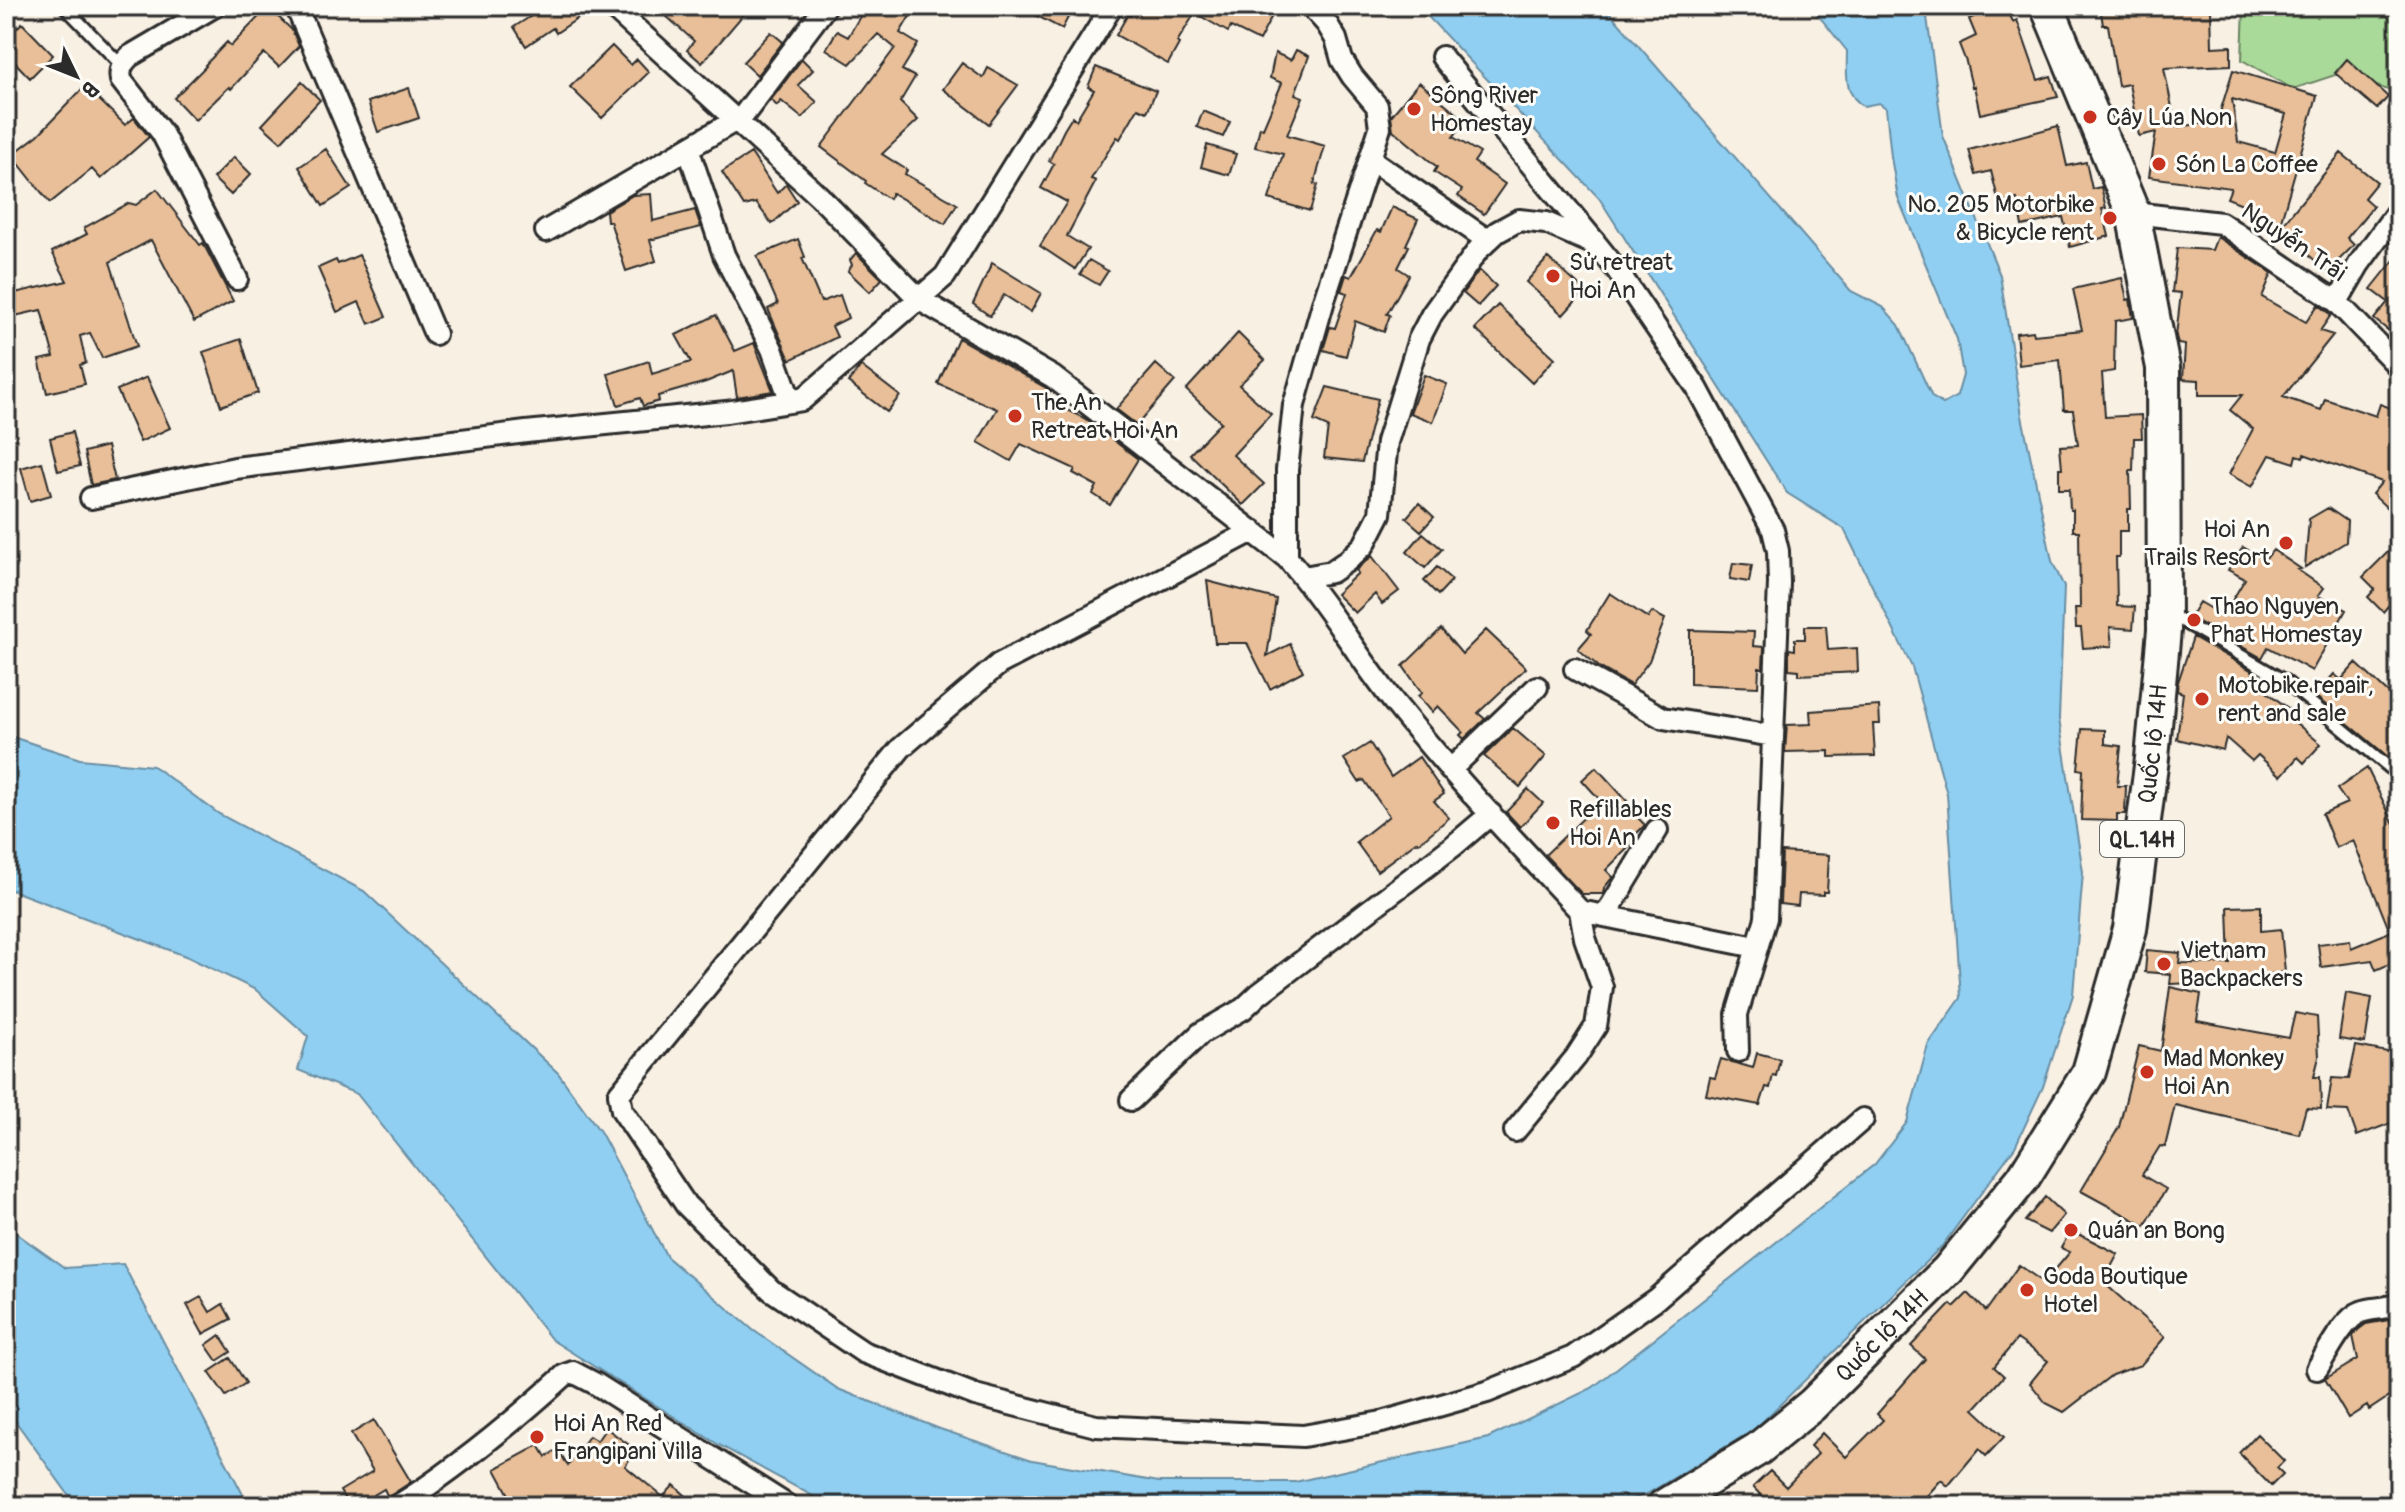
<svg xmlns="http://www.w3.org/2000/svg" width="2405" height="1512" font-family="Pangolin,sans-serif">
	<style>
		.green { fill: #aada99; stroke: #6a8262; stroke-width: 2 }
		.water { fill: #90cff1; stroke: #688da2; stroke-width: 2 }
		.building { fill: #e8bf98; stroke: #2b2b2b; stroke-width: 2; fill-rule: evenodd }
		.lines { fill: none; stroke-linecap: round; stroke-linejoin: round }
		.lane-casing { stroke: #2b2b2b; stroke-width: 16 }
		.street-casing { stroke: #2b2b2b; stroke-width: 26 }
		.primary-casing { stroke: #2b2b2b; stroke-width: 38 }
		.lane { stroke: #fdfcf7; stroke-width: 10 }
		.street { stroke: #fdfcf7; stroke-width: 20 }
		.primary { stroke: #fdfcf7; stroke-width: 32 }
		.poi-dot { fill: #c8321e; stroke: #fdfcf7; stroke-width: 3 }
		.labels { text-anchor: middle; stroke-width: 6; stroke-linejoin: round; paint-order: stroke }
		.shield { fill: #fdfcf7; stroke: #6a6a68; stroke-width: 2 }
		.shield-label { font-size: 22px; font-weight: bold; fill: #2b2b2b }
		.poi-label { font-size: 24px; fill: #2b2b2b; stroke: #fdfcf7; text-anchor: start }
		.street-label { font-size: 24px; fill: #2b2b2b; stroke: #fdfcf7 }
	</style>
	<rect width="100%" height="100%" fill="#f9f0e4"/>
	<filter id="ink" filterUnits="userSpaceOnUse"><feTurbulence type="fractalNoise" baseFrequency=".0125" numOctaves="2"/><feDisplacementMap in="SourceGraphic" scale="16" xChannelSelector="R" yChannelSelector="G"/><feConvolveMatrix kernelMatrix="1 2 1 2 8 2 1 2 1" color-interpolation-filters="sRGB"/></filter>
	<g filter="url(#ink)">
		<path class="green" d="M2244,6H2399V94L2341,73L2293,89L2242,60Z"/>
		<path class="water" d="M1418,6H1604L1851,291L1883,307L1899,325L1932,397L1943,404L1957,396L1963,375L1957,339L1898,198L1891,157L1886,108L1879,103L1864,106C1843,95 1847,72 1847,51L1811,6H1942L1927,17L1943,136L2000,275L2022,416L2052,561L2064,587L2059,719L2083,872L2073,995L2043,1087L2015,1147L1942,1246L1755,1429L1647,1494L1612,1506H831L719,1445L552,1340L357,1094L298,1070L308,1036L256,990L188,957L6,888V735L80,759L153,766L219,814L364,891L558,1073L601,1133L667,1257L753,1330L838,1389L940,1429L1032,1460L1159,1482H1295L1488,1438L1592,1388L1875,1164L1907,1122L1928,1045L1961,998L1947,794L1912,667L1844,529L1787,493L1599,198Z
			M6,1226L65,1268L123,1264L249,1506H91L68,1494L6,1408Z"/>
		<path class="building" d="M547,6H596L556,33L553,28L526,46L514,27Z
			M655,6H732L743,15L702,63L687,50L694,41Z
			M866,6H916L900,33L918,44L902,70L915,77L900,102L918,120L882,154L907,170L905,174L957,204L945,224L892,193L889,199L865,183L866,181L821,147L895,48L878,34L850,64L826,49L837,31L848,37Z
			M1018,6H1074L1062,29Z
			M1136,6H1277L1259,41L1231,27L1228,32L1195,13L1177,42L1179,44L1168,64L1116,35L1128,14L1130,16Z
			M1998,6H2006L2013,22L2017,20L2038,80L2051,76L2058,97L1980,114L1974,86L1972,87L1966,62L1959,44L1976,36L1969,19Z
			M2100,6H2149V11L2211,8L2212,47L2231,46V65L2164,68L2176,127L2217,122L2233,70L2317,96L2280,224L2250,207L2227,198L2231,188L2149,177L2156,132L2139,136L2129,84L2118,86L2108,25H2103ZM2232,99L2286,114L2275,152L2238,142Z
			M268,7L292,30L299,46L279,67L264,53L231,89L229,87L195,120L174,98L206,66L205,65L227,42L231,46Z
			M22,23L53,55L30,78L6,53V38Z
			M771,32L783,42L757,75L743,62Z
			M612,46L631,65L637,59L649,72L602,118L570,87Z
			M1296,50L1309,56L1295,94L1303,97L1287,135L1325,146L1314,184L1318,185L1310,211L1269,199L1283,154L1255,147L1260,127L1263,128L1282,83L1270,78L1275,53L1291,60Z
			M802,59L813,70L798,85L817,102L802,118L781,101L777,106L771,100Z
			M2347,59L2388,97L2377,109L2335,73Z
			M962,63L983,78L988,68L1018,85L989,124L943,89Z
			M1096,67L1156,91L1147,112L1138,108L1120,139L1117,137L1091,179L1096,181L1067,236L1088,249L1075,269L1040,246L1067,202L1041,188L1054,164L1049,161L1064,130L1072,117L1076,120L1094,90L1088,87Z
			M302,82L320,100L281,142L262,125Z
			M1419,82L1466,121L1453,137L1480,153L1474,162L1505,184L1484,214L1458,196L1462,190L1434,172L1437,167L1393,130L1391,116Z
			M85,86L125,125L134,118L149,137L101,179L92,169L50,203L12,155L38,135Z
			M409,88L419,118L378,132L368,102Z
			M1203,111L1230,122L1223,137L1197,127Z
			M2058,126L2067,166L2086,162L2092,189L2101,187L2106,208L2102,209L2109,236L2070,247L2063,217L2022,226L2017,199L1999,203L1991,171L1976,175L1969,150Z
			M1207,145L1236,154L1229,175L1201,167Z
			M326,149L351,188L323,206L299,167Z
			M751,153L777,193L786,184L797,201L772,224L756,203L744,206L722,172Z
			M2341,153L2377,182L2364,198L2373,206L2347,238L2354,245L2328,271L2278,230Z
			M234,157L251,174L231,195L213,178Z
			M157,189L200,245L203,243L233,301L194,322L151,240L110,262L137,346L102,358L90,333L80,336L86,363L80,365L85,384L47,393L39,360L54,357L41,310L6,318V295L67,281L52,252L87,234L84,228L129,203L136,205Z
			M651,194L653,221L695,210L701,227L650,240L656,261L626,271L610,221H607L606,211L633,195Z
			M1392,207L1418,219L1406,245L1409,246L1398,268L1409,275L1387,314L1390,315L1384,332L1355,321L1346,356L1323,350L1330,327L1335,328L1347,293L1341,291L1346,275L1351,277L1377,230L1381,232Z
			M2217,237L2272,273L2262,297L2306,322L2318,305L2331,315L2320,331L2333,335L2283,397L2321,410L2325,399L2376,416L2380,404L2399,411V519L2372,494L2382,482L2304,454L2303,457L2297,455L2295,463L2270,455L2252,487L2229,474L2253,429L2230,410L2242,395H2199V380L2183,379L2185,345L2178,344L2176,336L2181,293L2172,292L2177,248L2212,250Z
			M798,239L805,257L802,258L821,302L840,295L848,318L832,326L837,337L790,360L768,309L778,304L757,256Z
			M856,253L882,279L870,292L848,271L852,265L850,260Z
			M2399,254V339L2374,319L2388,302L2371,289Z
			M359,255L386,317L369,324L359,302L337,312L318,268L336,260L338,264Z
			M1548,258L1585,291L1563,315L1526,282Z
			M1089,260L1108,271L1099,285L1080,274Z
			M992,263L1041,293L1031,312L1004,295L990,316L973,304Z
			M1479,270L1496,286L1478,306L1463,293Z
			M2122,278L2127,300L2130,299L2133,318L2115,321L2114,371L2102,373L2105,417L2141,415L2142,438H2134L2133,471L2130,470L2131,509H2128V531H2119V557H2116L2117,606L2135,607L2133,629L2110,627L2112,646L2083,648L2081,628H2076L2075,608H2080L2079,531H2073V510H2070L2069,489H2059V468H2062L2060,446L2078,445L2073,410H2064L2060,360L2019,365L2016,333L2033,331L2034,335L2082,330L2073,289Z
			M1498,305L1555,358L1532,383L1475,329Z
			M716,315L735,351L754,343L773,391L737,397L733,371L706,382L658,396L659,401L643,406L640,398L618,405L608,374L649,361L652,374L691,362L676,335Z
			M1238,333L1265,360L1239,385L1271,414L1233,455L1264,484L1243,505L1190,454L1221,422L1186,390Z
			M958,338L1046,388L1050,391L1045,400L1084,418L1138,459L1110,505L1093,494L1097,486L1073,473L1075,469L1021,444L1011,461L978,442L997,409L938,384Z
			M241,339L258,393L221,406L203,352Z
			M1156,364L1175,381L1137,425L1116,409Z
			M861,366L900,396L887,412L848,382Z
			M1424,375L1447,384L1433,422L1410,413Z
			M147,377L170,428L140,442L117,390Z
			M1327,387L1378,399L1362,462L1324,458L1328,427L1314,421Z
			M72,432L80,466L58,471L50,438Z
			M107,446L115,480L91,485L84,452Z
			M42,462L51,495L30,501L21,468Z
			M1419,503L1434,517L1421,531L1406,518Z
			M2328,508L2347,521L2346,542L2305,567L2309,519Z
			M1423,533L1442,549L1425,568L1407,552Z
			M2399,541V617L2388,606L2383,612L2368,597L2375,589L2363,577Z
			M2243,547L2265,560L2273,550L2301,569L2298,570L2324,588L2318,596L2346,610L2312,671L2268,647L2262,658L2190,617L2199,602L2223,616L2245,579L2228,570Z
			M1372,556L1399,591L1382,604L1375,594L1355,613L1336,594L1358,573L1356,570Z
			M1733,563L1752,565L1749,582L1730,579Z
			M1437,567L1452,580L1438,595L1424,581Z
			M1207,581L1276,599L1267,656L1290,644L1303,671L1270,689L1247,643H1215Z
			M1610,593L1648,618L1652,612L1665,619L1649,661L1631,685L1599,667L1578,649L1591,634L1587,630Z
			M1805,626H1826L1828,650L1857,648L1858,672L1799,675V670L1789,669V649L1795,650V639H1805Z
			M1441,629L1462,654L1486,630L1526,668L1478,713L1485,719L1464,739L1460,735L1463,732L1438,706L1432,712L1418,696L1422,693L1403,666Z
			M1690,630L1754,632L1753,646L1764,647L1763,668H1759L1758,687L1690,684Z
			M2193,637L2254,672L2250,679L2293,712L2289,717L2321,744L2304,763L2298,757L2281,776L2258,755L2252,761L2226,738L2223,750L2177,739L2183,693L2177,691L2178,682Z
			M2356,663L2399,703V766L2315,696L2334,674L2341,680Z
			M1879,706L1880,724H1873L1875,756L1829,757V751L1785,752L1787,725L1811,724L1810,711Z
			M1513,728L1546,756L1520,787L1484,756Z
			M2082,729L2105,730V744L2121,746L2117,786H2126L2125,814H2117V821L2081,820L2083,770L2078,769Z
			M1370,743L1391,777L1419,757L1444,794L1434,801L1449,818L1419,843L1417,841L1377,871L1356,842L1389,816L1364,780L1359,782L1344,759Z
			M1596,767L1627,801L1624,804L1645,825L1633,837V843L1606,870L1613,877L1604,888L1603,894H1582L1545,855L1601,801L1582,780Z
			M2367,768L2399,834V960L2376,970L2372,960L2321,967L2318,944L2350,940L2351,948L2390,932L2353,840L2336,848L2322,814L2347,803L2337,789Z
			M1528,789L1543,803L1520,827L1506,812Z
			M1782,852L1829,855L1827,892H1823V895L1799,894L1798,906L1780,904Z
			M2261,906V931L2281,929L2285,972L2241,978V981L2170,984L2171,974L2145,972L2147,950L2180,953L2179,963L2230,964L2228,907Z
			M2170,987L2201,994L2197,1021L2289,1038L2295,1013L2317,1017L2319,1057L2314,1077H2320L2321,1109L2306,1108L2299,1134L2175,1105L2165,1147L2160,1146L2142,1175L2166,1189L2145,1226L2081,1191L2119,1127L2139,1046L2161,1051Z
			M2346,993L2372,998L2365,1043L2339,1039Z
			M2356,1046L2398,1054L2391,1086L2399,1114V1120L2357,1136L2348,1111L2327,1110L2332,1078L2349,1079Z
			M1757,1053L1780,1059L1776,1076L1773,1075L1770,1088L1766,1087L1760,1105L1706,1095L1710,1077L1715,1078L1721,1059L1753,1068Z
			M2045,1197L2064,1215L2049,1233L2025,1221Z
			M2071,1230L2118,1254L2103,1282L2165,1337L2141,1365L2112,1375L2064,1412L2046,1403L2030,1383L2048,1361L2017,1339L1994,1367L2004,1376L1974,1409L2004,1437L1986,1456L1979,1449L1948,1486L1941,1480L1918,1506H1767L1769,1504L1753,1487L1770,1471L1786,1487L1818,1454L1810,1446L1822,1433L1846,1457L1883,1420L1877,1414L1925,1359L1911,1346L1951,1304L1954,1307L1968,1293L1986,1311L2019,1265L2044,1283L2070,1252L2061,1248Z
			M201,1297L210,1312L223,1304L231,1319L203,1334L187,1305Z
			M2389,1320L2391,1329L2399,1327V1390L2369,1410L2367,1406L2348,1418L2325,1379L2358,1359L2353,1336L2358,1330L2366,1324Z
			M220,1335L231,1352L217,1361L206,1345Z
			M230,1358L246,1383L226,1396L209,1372Z
			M374,1420L411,1482L388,1497L384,1489L355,1506H349L340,1491L373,1471L351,1434Z
			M606,1428L636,1450L625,1466L663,1497L674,1485L697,1506H515L495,1469L539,1445L546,1457L558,1449L568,1466L589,1436L597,1441Z
			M2257,1434L2284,1461L2277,1468L2283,1474L2271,1486L2239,1453Z"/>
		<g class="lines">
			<g class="lane-casing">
				<path id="lane" d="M64,6L122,66
					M2170,614L2285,681L2390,768L2399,778"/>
			</g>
			<g class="street-casing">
				<path id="street" d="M215,6L130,56C122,63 119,70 121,80L162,133L237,279
					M296,6L435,334
					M611,6L819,196L920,300L1053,377L1287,558C1326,602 1356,654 1393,701C1451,774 1516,842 1580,911L1585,938L1602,987L1596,1026L1576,1057L1515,1131
					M1442,57L1595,242
					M688,148L724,255L772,349L788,394L797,400
					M1370,159L1487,240
					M2133,213L2221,223L2337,302L2399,367
					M546,231L743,116L826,6
					M2337,302L2359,264L2399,209
					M91,498L235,468L526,432L726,412L802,400L945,276L1112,6
					M1253,531L999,664L901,748L619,1094L622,1110L686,1205L771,1290L863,1352L975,1395L1096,1426L1303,1436L1382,1422L1487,1392L1573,1357L1656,1299L1863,1119
					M1287,558V470L1294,405L1324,300L1380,128L1377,106L1352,76L1342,60L1336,39L1327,24L1311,6
					M1304,577L1331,572L1347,561L1364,545L1380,514L1387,442L1419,339L1432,314L1478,250L1497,232L1519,220L1546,223L1597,245L1617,270L1697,388L1773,530L1778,551L1779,583L1766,918L1737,1014L1738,1051
					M1575,669L1663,718L1773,736
					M1450,770L1537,687
					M1580,911L1756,947
					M1605,916L1657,830
					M1131,1100L1201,1033L1243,1009L1259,994L1452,847L1491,814
					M2317,1369C2327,1353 2344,1318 2361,1312C2374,1307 2386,1310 2399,1303
					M397,1506C457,1469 513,1422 565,1375L573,1372L596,1384L788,1506"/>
			</g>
			<g class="primary-casing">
				<g id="primary">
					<path id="s1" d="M1664,1506L1758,1449L1812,1405L1948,1270L2023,1178L2089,1072L2130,929L2152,758L2164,630L2163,368L2133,213L2047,6"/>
				</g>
			</g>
			<use href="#lane" class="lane"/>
			<use href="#street" class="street"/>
			<use href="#primary" class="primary"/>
		</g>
	</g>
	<g class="poi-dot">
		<circle cx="1414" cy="109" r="8"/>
		<circle cx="2090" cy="117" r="8"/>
		<circle cx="2159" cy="164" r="8"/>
		<circle cx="2110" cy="218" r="8"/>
		<circle cx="1553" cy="276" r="8"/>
		<circle cx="1015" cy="416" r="8"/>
		<circle cx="2286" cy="543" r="8"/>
		<circle cx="2194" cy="620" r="8"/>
		<circle cx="2202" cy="699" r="8"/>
		<circle cx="1553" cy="823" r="8"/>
		<circle cx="2164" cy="964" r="8"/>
		<circle cx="2147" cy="1072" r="8"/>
		<circle cx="2071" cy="1230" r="8"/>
		<circle cx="2027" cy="1290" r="8"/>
		<circle cx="537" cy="1437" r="8"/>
	</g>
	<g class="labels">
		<rect class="shield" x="2100" y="821" width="84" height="36" rx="6"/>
		<g class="shield-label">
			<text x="2142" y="847">QL.14H</text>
		</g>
		<g class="poi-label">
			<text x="1430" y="103">Sông River<tspan x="1430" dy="28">Homestay</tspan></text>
			<text x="2106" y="125">Cây Lúa Non</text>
			<text x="2175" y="172">Són La Coffee</text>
			<text x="2094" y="212" text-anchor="end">No. 205 Motorbike<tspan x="2094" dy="28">&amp; Bicycle rent</tspan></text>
			<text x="1569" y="270">Sử retreat<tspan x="1569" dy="28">Hoi An</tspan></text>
			<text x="1031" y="410">The An<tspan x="1031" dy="28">Retreat Hoi An</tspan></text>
			<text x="2270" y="537" text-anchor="end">Hoi An<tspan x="2270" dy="28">Trails Resort</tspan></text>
			<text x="2210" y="614">Thao Nguyen<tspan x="2210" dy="28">Phat Homestay</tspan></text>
			<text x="2218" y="693">Motobike repair,<tspan x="2218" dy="28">rent and sale</tspan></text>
			<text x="1569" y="817">Refillables<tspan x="1569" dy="28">Hoi An</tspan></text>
			<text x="2180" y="958">Vietnam<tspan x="2180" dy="28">Backpackers</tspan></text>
			<text x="2163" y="1066">Mad Monkey<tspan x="2163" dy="28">Hoi An</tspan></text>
			<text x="2087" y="1238">Quán an Bong</text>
			<text x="2043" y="1284">Goda Boutique<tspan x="2043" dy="28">Hotel</tspan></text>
			<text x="553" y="1431">Hoi An Red<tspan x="553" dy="28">Frangipani Villa</tspan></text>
		</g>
		<g class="street-label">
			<text transform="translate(2294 242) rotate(34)" y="8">Nguyễn Trãi</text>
			<text dy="8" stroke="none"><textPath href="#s1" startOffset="950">Quốc lộ 14H</textPath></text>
			<text dy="8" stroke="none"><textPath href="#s1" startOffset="278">Quốc lộ 14H</textPath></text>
		</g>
	</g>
	<rect width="2405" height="1512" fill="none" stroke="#fdfcf7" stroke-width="32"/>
	<rect x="16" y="16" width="2373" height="1480" fill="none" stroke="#2b2b2b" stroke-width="3" filter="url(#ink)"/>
	<g transform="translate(76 76) rotate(133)" stroke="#fdfcf7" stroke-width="6" paint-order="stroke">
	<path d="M0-6L14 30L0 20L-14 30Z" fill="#2b2b2b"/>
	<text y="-12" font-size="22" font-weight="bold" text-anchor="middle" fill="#2b2b2b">B</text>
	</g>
</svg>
